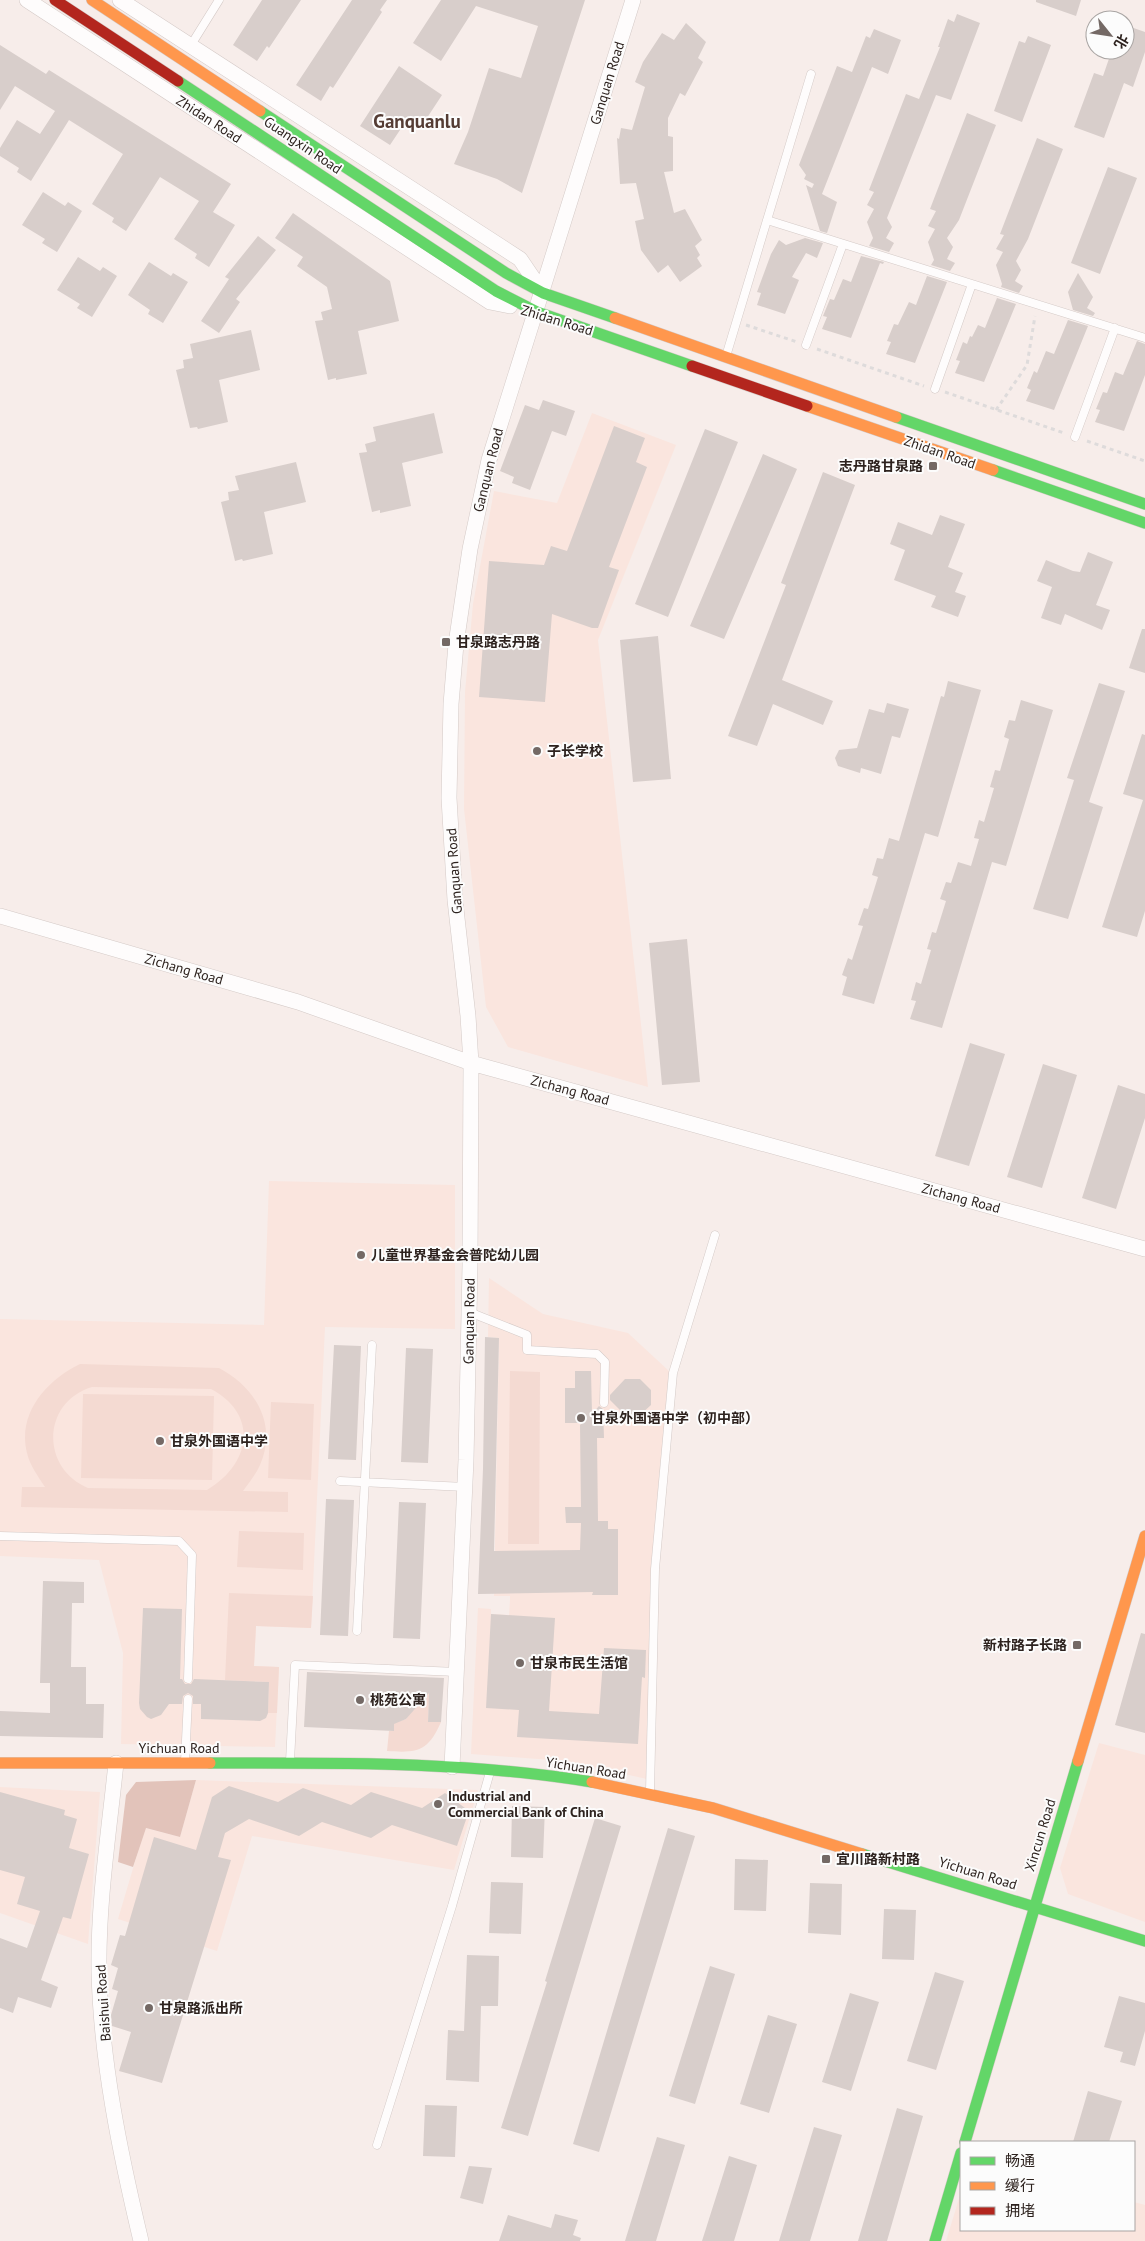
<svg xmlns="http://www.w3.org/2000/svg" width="1145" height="2241" font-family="'PT Sans','Noto Sans SC',sans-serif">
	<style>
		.built { fill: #fae5de }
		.green { fill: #f4dad2; fill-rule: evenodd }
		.forest { fill: #e2c3ba }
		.building { fill: #d8cecb }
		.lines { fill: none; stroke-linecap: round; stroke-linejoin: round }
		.lane-casing { stroke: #d4cac7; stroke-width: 9 }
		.street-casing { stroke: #d4cac7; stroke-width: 16 }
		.fast-casing { stroke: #d4cac7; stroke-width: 12 }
		.slow-casing { stroke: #d4cac7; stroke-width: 12 }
		.jam-casing { stroke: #d4cac7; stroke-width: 12 }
		.path { stroke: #dedbdb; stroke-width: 3; stroke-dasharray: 4 4; stroke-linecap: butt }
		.lane { stroke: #fefcfc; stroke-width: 8 }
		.street { stroke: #fefcfc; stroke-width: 15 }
		.fast { stroke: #63d668; stroke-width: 11 }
		.slow { stroke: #ff974d; stroke-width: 11 }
		.jam { stroke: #b3261e; stroke-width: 11 }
		.poi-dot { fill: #746965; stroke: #fcfcfc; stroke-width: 2 }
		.labels { text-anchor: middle; stroke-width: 4; stroke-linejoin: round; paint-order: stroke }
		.street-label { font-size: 14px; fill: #2d221e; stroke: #fcfcfc }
		.poi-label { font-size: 14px; font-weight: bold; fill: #2d221e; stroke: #fcfcfc; text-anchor: start }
		.district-label { font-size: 19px; font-weight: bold; fill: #543c34; stroke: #fcfcfc }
	</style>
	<rect width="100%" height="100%" fill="#f7edea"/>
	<path class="built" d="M592,413L676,445L598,640L648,1087L508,1047L486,1007L464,809L465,692L473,604L494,491L557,503Z
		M269,1181L455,1185V1329L325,1327L311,1628L256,1626L254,1666L279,1667L275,1747L121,1744L123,1653L99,1560L0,1556V1319L264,1325Z
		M489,1278L543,1314L628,1333L669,1371L651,1567L647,1779L565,1761L471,1754L478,1608L491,1609V1614L509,1615L510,1600V1596H494L499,1338L488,1337Z
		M1099,1743L1145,1755V1922L1068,1894L1060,1868Z
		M196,1780L478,1790L454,1870L252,1836L217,1951L118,1919L145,1828L180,1837Z
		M0,1787L100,1792L88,1944L0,1913Z
		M961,2192V2230H1134V2202L1145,2205V2241H946Z"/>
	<path class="green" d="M80,1364L219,1368C255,1387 278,1424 260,1465C256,1474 249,1483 243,1491L288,1492V1512L21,1507L22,1487H45C38,1476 30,1466 27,1453C17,1413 47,1380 80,1364ZM92,1387L211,1389C260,1415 250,1465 207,1490L88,1488C40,1468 42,1402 92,1387Z
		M510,1371L540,1372L539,1544H508Z
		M83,1394L214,1396L212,1480L81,1478Z
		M271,1402L314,1404L311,1480L268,1478Z
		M239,1531L304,1533L303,1570L237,1567Z
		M229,1593L313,1596L311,1628L256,1626L254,1666L279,1667L277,1713H268L269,1682L225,1680Z
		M430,1678L428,1722H441C428,1752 417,1753 387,1751L389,1731H394V1723L406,1719Z"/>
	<path class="forest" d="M196,1780L180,1837L146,1828L133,1867L118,1862L126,1795L136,1782Z"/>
	<path class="building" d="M262,0H301L269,48L267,46L257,61L233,45Z
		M352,0H387L380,10L382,12L362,43L333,88L330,86L321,101L296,85Z
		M441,0H585L522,193L497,179L454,164L468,132L489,68L521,78L538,26L476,6L441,61L413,43Z
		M1036,0H1081L1076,16L1036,2Z
		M957,14L980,23L951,100L936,95L887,218L892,227L886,238L894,243L889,252L869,246L873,238L867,222L874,209L867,205L874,192L869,190L906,94L919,99L940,47H938L948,19L954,22Z
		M686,23L706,42L698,58L703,62L685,96L680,93L668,118V136L673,137V171L664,172L674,213L685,209L702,240L695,246L700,255L697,258L702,266L680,282L668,265L658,273L641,250L635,221L644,219L636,183L620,184L617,138L619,139L621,128L632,130L645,87L635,82L643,62L662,33L674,40Z
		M1125,25L1145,32V52L1133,87L1124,83L1104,138L1074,127L1094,73L1103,76L1112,50H1125Z
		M874,29L901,40L888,74L872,67L822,194L837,202L827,233L820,231L806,185L812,188L814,184L804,179L806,175L799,165L837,66L852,72L866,36L870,38Z
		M1028,36L1051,45L1022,122L994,111L1019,41L1025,43Z
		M0,45L46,74L49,70L231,184L213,212L235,225L209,267L195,258L197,254L174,239L199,201L160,177L126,231L112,222L114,218L92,204L123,154L69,120L31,181L17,172L19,168L0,156V148L17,120L40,134L55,111L15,86L0,110Z
		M399,66L442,95L421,127L408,118L390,145L360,126Z
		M967,113L996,125L959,220L947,238L953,247L947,259L955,263L950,271L931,265L934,260L928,242L935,229L928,226L936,211L930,209Z
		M1037,138L1063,149L1028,239L1016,261L1021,270L1015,281L1023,286L1019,293L1001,287L1002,284L996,265L1003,252L996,249L1004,235L1000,234Z
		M1108,167L1137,178L1100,274L1071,263Z
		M43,192L65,206L68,202L82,211L57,252L42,243L45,239L22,225Z
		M293,213L390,281L399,321L358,331L367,374L336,380V378L328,380L315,321L323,320L321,312L332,309L327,287L297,266L303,257L275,238Z
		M258,236L276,250L236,299L240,302L219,333L201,321L229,279L225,277Z
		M805,238L823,243L817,258L806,253L792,277L799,280L785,314L757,305L761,293L757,292L771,254L779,240L786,245Z
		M861,256L884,262L883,264L880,263L851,338L822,329L827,317L823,316L830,299L834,300L843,279L851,282Z
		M78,257L100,271L103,267L117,276L92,317L77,308L80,304L57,290Z
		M149,262L171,276L173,273L188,282L163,323L148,314L150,310L128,295Z
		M1078,273L1093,297L1087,308L1095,313L1093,316L1073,310L1068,292Z
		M927,276L947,282L915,363L886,354L891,342L887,341L894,324L898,325L909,302L916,305Z
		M997,298L1016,304L984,382L955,373L960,361L956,360L963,342L967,344L970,336L972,337L978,325L985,328Z
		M1068,320L1088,326L1054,410L1026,401L1031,390L1027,388L1034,371L1037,373L1046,351L1054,354Z
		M251,330L260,370L219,380L228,422L198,429L197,427L190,428L176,370L184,368L183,360L193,358L190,344Z
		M1137,341L1145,344V375L1124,431L1095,422L1100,410L1096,409L1103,392L1107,393L1115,372L1123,375Z
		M543,400L575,411L566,436L552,431L530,490L512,483L514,477L500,471L525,405L539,410Z
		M434,413L443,453L402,463L411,506L380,513V510L372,512L359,453L367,452L365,444L376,441L373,427Z
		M614,426L645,438L636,462L647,467L609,567L619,570L598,628H592L552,614L545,702L479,697L489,561L544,565L551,546L567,551Z
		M705,429L738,442L668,617L635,604Z
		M763,454L797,469L724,639L690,626Z
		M296,462L306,502L264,512L273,554L243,561L242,559L235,561L221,502L229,500L228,492L239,490L235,476Z
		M823,472L855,485L782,680L833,701L823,725L773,704L757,746L728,736L786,585L781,583Z
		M940,515L965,524L948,567L963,573L955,592L966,596L958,617L931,607L936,596L894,580L905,550L890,544L898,522L932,535Z
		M1088,552L1113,562L1096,605L1110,610L1102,630L1065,614L1061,625L1041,618L1052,587L1037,581L1046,560L1073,571L1080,572Z
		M1142,629H1145V673L1129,668Z
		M658,636L671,779L633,782L620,640Z
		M948,681L981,690L938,837L925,833L874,1004L842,995L847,977L842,975L848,958L852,960L863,926L858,925L864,908L868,909L878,877L872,875L877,858L883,859L889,838L899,841L941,696L944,697Z
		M1099,683L1125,691L1089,802L1103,807L1068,919L1033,909L1074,780L1067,778Z
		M1021,700L1053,710L1006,866L992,862L942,1028L910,1019L916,1001L911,1000L916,982L921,984L931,950L927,949L932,932L936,933L946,901L940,899L946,882L951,883L958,862L971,866L979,839L974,838L979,820L984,822L994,788L990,787L995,770L1000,771L1009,739L1004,737L1009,720L1015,721Z
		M887,703L909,709L900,738L892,736L881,774L861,768L860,773L838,766L835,758L839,750L857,748L869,709L884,713Z
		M1142,734L1145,735V911L1137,937L1102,927L1143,800L1123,794Z
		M687,939L700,1082L662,1085L649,943Z
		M970,1043L1005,1054L969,1166L935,1156Z
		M1043,1064L1077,1075L1042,1188L1007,1177Z
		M1118,1085L1145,1094V1118L1116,1209L1082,1198Z
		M485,1337L499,1338L494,1551L580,1550L581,1523H566L565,1507H581L580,1425L582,1423H565V1388H575V1371H591L592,1414L599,1406L603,1409L604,1438H597L598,1521H608V1529H618V1595H592L593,1592L478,1594L483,1469Z
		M334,1345L361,1346L356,1460L328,1459Z
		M406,1348L433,1349L428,1463L401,1462Z
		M625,1379H640L651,1390V1405L640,1415H625L610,1400V1395Z
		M326,1499L354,1500L348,1636L320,1635Z
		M399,1502L426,1503L420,1639L393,1638Z
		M43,1581L84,1582V1603H72L71,1667H86V1704H104L103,1738L0,1736V1711L50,1713V1683H40Z
		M143,1608L182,1609L180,1679H182L185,1684H191L194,1679L269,1682L268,1713L266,1718L260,1721L201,1719V1704H193V1696L188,1693L183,1696L182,1704H169L161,1715L151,1719L147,1717L140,1709L139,1703Z
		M491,1614L555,1618L549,1711L599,1714L604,1648L646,1650L645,1678L642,1677L638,1744L517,1737L519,1710L486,1708Z
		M1141,1633L1145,1634V1733L1115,1725Z
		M307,1672L444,1678L441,1722H428L429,1693L406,1719L394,1724V1731L304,1727Z
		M229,1786L278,1802L303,1788L351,1805L371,1792L422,1808L445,1793L469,1811L457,1846L392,1825L371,1838L322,1822L299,1836L249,1819L225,1833L218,1857L231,1860L162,2083L119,2071L131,2032L112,2026L111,2015L118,1991L112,1989L118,1968L111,1965L120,1935L125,1936L154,1837L196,1850L212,1797Z
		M0,1792L65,1810L64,1815L77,1819L69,1848L89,1854L71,1919L63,1917L41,1980L58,1987L51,2008L18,1997L13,2013L0,2008V1938L27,1948L40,1911L17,1904L25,1877L0,1870Z
		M512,1806L545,1807L543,1858L511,1857Z
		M595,1818L621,1826L528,2136L501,2128L547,1982L545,1981Z
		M668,1828L695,1836L599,2152L573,2144Z
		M735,1859L768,1860L766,1911L734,1910Z
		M491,1882L523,1883L521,1934L489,1933Z
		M810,1883L842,1884L841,1935L808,1933Z
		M884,1909L916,1910L914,1960L882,1959Z
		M467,1955L499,1956L498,2006H481L479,2082L446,2080L448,2030L464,2031Z
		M710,1966L735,1974L695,2104L669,2096Z
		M935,1972L964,1981L936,2070L907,2061Z
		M850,1993L879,2002L851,2091L822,2082Z
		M1119,1996L1145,2003V2031L1135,2066L1120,2062L1123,2052L1104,2047Z
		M768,2015L797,2024L769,2113L740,2104Z
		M1088,2091L1122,2101L1109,2142H1073Z
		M425,2105L457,2106L455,2157L423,2156Z
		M897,2108L923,2116L887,2241H858Z
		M814,2127L842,2135L810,2241H779Z
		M657,2137L685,2145L656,2241H625Z
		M729,2156L757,2165L734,2241H702Z
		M469,2166L492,2168L483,2204L460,2198Z
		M555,2214L578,2220L573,2235L581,2238L580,2241H499L508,2215L551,2228Z"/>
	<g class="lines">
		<g class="lane-casing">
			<path id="lane" d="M191,45L219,0
				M767,220L1145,338
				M806,345L843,244
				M727,353L811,74
				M935,389L972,284
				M1075,437L1115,328
				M469,1312L527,1335V1350L597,1354L605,1362L604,1403
				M340,1481L465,1487
				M0,1536L179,1541L192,1555L188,1679
				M357,1631L372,1345
				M185,1761L188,1699
				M290,1761L295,1665L457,1672
				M650,1791L655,1569L673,1373L715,1235
				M377,2145L452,1906L490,1772"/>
		</g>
		<g class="street-casing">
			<path id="street" d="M27,0L490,302L510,306
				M120,0L520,259L539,287
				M0,916L298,1002L471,1063L1145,1249
				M116,1763C109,1832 98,1901 99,1971C101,2061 120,2153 141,2241
				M452,1767L466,1460L470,1265L471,1063L468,1016L455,900L449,798L451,704L456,644L470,549L489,460L633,0"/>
		</g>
		<g class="fast-casing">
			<path id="fast" d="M178,81L496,291L537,312L692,366
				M260,111L506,273L543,293L615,318
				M896,417L1145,504
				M993,470L1145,523
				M210,1763C337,1763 466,1761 592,1782
				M862,1854L1145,1941
				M965,2142L1078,1761
				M935,2241L961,2153"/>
		</g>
		<g class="slow-casing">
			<path id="slow" d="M92,0L260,111
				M615,318L896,417
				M807,406L993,470
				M1078,1761L1145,1536
				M0,1763H210
				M592,1782L713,1808L862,1854"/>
		</g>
		<g class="jam-casing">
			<path id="jam" d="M55,0L178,81
				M692,366L807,406"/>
		</g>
		<path class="path" d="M746,325L797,342
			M817,349L924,386
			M945,392L1064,433
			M996,410L1027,365L1035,316
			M1087,441L1145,461"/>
		<use href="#lane" class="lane"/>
		<use href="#street" class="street"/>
		<use href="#fast" class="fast"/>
		<use href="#slow" class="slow"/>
		<use href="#jam" class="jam"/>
	</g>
	<g class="poi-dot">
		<rect x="928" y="461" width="10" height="10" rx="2.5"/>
		<rect x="441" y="637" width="10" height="10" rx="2.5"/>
		<circle cx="537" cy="751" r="5"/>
		<circle cx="361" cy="1255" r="5"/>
		<circle cx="581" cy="1418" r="5"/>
		<circle cx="160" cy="1441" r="5"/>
		<rect x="1072" y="1640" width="10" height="10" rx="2.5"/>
		<circle cx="520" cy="1663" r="5"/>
		<circle cx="360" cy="1700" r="5"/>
		<circle cx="438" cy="1804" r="5"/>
		<rect x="821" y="1854" width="10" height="10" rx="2.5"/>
		<circle cx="149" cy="2008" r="5"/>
	</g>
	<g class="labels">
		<g class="street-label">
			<text transform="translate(607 83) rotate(-73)" y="5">Ganquan Road</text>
			<text transform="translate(209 119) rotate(33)" y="5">Zhidan Road</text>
			<text transform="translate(303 145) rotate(34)" y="5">Guangxin Road</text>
			<text transform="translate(557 320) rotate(17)" y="5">Zhidan Road</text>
			<text transform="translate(940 452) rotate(19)" y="5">Zhidan Road</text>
			<text transform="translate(488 470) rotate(-76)" y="5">Ganquan Road</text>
			<text transform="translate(454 871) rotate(-94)" y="5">Ganquan Road</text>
			<text transform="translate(184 969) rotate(16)" y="5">Zichang Road</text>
			<text transform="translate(570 1090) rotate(15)" y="5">Zichang Road</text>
			<text transform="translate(961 1198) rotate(15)" y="5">Zichang Road</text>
			<text transform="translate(469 1321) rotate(-89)" y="5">Ganquan Road</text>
			<text x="179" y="1753">Yichuan Road</text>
			<text transform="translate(586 1768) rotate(9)" y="5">Yichuan Road</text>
			<text transform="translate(1040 1835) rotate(-73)" y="5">Xincun Road</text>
			<text transform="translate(978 1873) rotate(17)" y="5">Yichuan Road</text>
			<text transform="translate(103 2003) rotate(-94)" y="5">Baishui Road</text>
		</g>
		<g class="poi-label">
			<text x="923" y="471" text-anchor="end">志丹路甘泉路</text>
			<text x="456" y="647">甘泉路志丹路</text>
			<text x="547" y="756">子长学校</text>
			<text x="371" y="1260">儿童世界基金会普陀幼儿园</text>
			<text x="591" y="1423">甘泉外国语中学（初中部）</text>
			<text x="170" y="1446">甘泉外国语中学</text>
			<text x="1067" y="1650" text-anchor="end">新村路子长路</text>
			<text x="530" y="1668">甘泉市民生活馆</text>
			<text x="370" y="1705">桃苑公寓</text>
			<text x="448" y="1801">Industrial and<tspan x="448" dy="16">Commercial Bank of China</tspan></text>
			<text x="836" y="1864">宜川路新村路</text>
			<text x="159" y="2013">甘泉路派出所</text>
		</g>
		<g class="district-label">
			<text x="417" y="128">Ganquanlu</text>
		</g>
	</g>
	<rect x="960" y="2141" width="175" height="90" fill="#fcfcfc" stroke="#a9a5a3"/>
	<rect x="970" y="2157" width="25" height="8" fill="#63d668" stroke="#a9a5a3"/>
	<text x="1005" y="2166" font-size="15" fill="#2d221e">畅通</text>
	<rect x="970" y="2182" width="25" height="8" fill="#ff974d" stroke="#a9a5a3"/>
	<text x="1005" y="2191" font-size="15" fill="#2d221e">缓行</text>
	<rect x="970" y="2207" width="25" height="8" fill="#b3261e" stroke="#a9a5a3"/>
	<text x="1005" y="2216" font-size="15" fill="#2d221e">拥堵</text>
	<g transform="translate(1110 35) rotate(120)"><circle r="24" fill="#fcfcfc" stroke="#a9a5a3"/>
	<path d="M0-4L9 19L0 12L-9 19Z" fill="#746965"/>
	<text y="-8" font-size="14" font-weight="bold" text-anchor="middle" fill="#2d221e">北</text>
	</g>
</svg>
